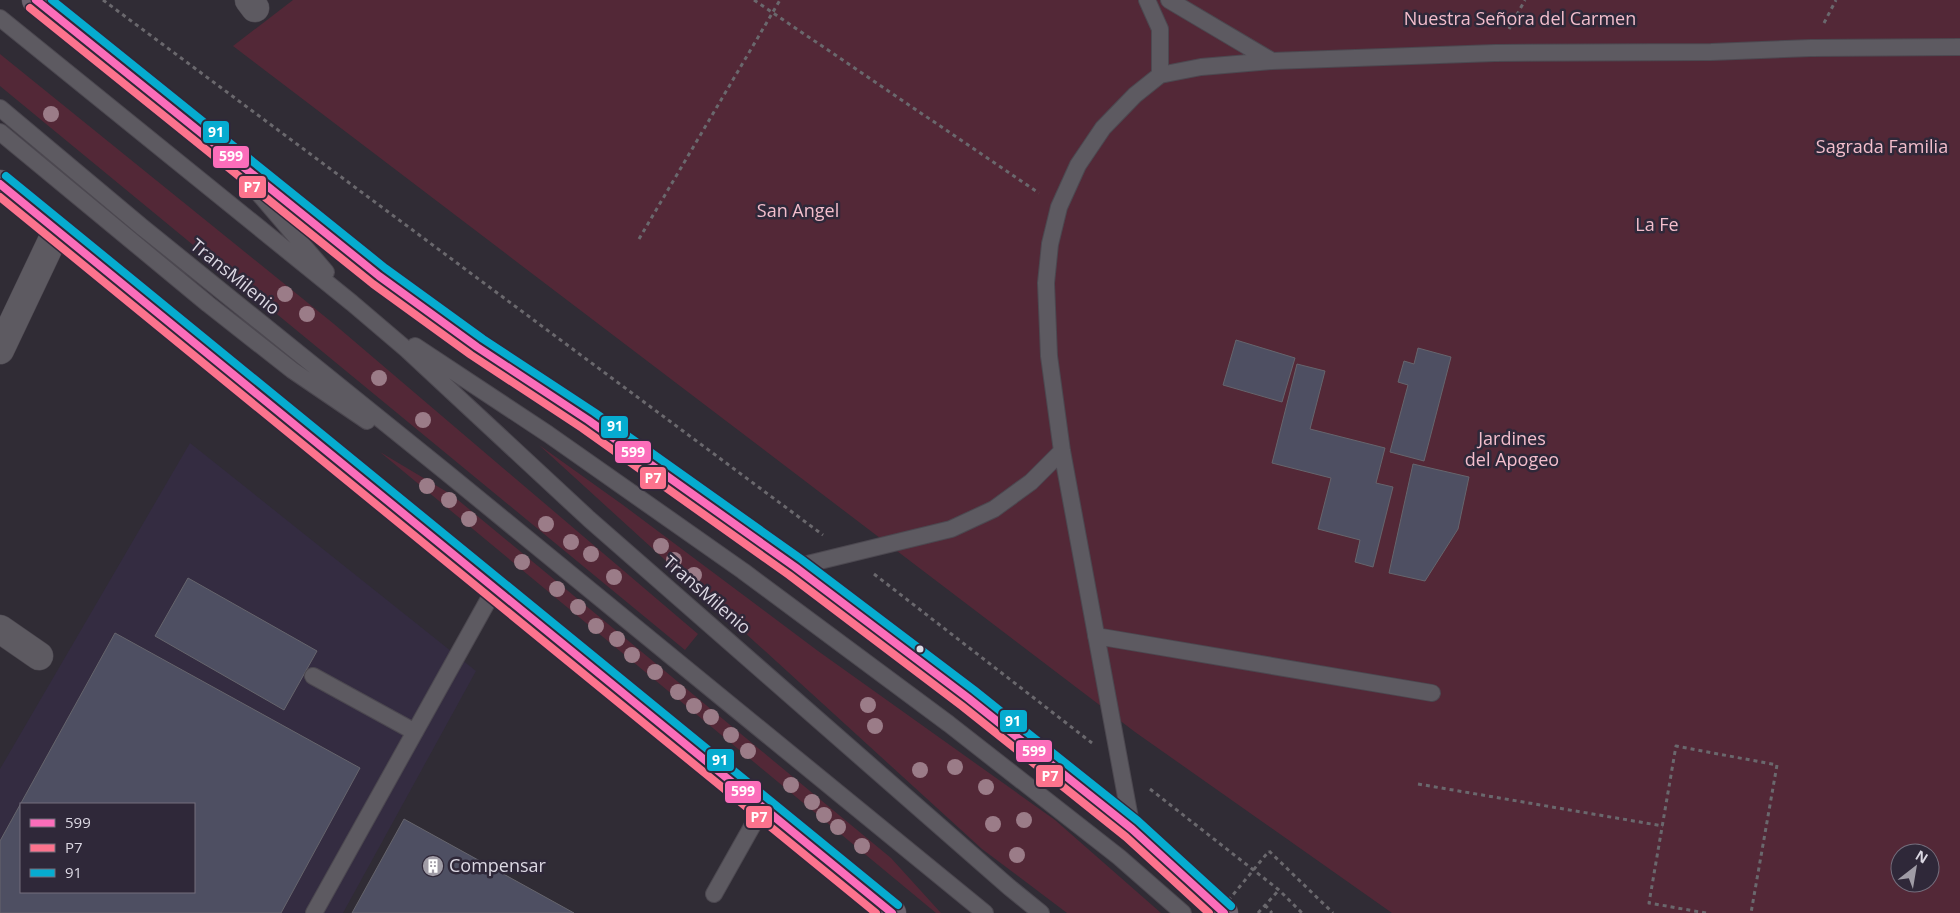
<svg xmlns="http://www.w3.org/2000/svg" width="1960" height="913" font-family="'Open Sans',sans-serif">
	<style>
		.built { fill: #342c41; fill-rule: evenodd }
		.green { fill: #532837; fill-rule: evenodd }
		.building { fill: #4e4f62; stroke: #66656d; fill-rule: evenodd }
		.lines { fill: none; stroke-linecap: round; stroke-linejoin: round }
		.service-casing { stroke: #4c4850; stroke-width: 18 }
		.minor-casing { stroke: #4c4850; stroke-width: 29 }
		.trunk-casing { stroke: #4c4850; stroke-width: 29 }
		.path { stroke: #6a686d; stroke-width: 3; stroke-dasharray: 4 4; stroke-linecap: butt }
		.service { stroke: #5d5a61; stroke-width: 16 }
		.minor { stroke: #5d5a61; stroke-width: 28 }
		.trunk { stroke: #6c626e; stroke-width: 28 }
		.path-bridge { stroke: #6a686d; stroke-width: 3; stroke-dasharray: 4 4; stroke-linecap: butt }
		.bus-1-casing { stroke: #2f2839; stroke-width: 11 }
		.bus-2-casing { stroke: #2f2839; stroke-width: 11 }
		.bus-3-casing { stroke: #2f2839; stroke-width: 11 }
		.bus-1 { stroke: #fb6dba; stroke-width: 8 }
		.bus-2 { stroke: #fc738d; stroke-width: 8 }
		.bus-3 { stroke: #06acd0; stroke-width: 8 }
		.tree { fill: #9b7c88 }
		.bus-dot { fill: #dcd8e3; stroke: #2f2839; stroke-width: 2 }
		.labels { text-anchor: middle; stroke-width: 5; stroke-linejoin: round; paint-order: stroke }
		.park-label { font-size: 18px; fill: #f3becc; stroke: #2f2839 }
		.street-label { font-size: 18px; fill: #dcd8e3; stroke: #2f2839 }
		.poi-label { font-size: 18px; fill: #dcd8e3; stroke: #2f2839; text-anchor: start }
		.line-badge { stroke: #2f2839; stroke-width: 2 }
		.badge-label { font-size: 14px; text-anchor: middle; font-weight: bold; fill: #fff }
	</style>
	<rect width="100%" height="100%" fill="#302c35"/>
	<path class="built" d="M190,443L476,671L343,913H0V769ZM21,804H194V892H21Z"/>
	<path class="green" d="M293,0H1960V913H1392L1135,732L233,46ZM1900,853H1930V883H1900Z
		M0,54L334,324L698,634L685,650L0,86Z
		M539,445L623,505L818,651L1055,820L1161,913H1067L982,849Z
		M380,452L452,495L891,858L941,913H936Z"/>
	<path class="building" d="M1236,340L1295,358L1282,402L1223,385Z
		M1418,348L1451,357L1424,461L1390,452L1408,385L1398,382L1404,361L1414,364Z
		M1297,364L1325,371L1310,429L1385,448L1376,483L1393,487L1373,567L1355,562L1360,540L1318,529L1331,478L1272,463Z
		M1413,464L1469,477L1458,529L1425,581L1389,573Z
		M188,578L317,651L284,710L155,636Z
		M115,633L360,768L281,913H0V841ZM21,804H194V892H21Z
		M404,819L574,913H352Z"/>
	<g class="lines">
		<g class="service-casing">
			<path id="service" d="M1147,0L1160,29V75
				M1169,0L1272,61
				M0,18L352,303L406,349L589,519L1009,887L1041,913
				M0,108L142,227L447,473L985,913
				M0,132L208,304L292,370L367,421
				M254,188L326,272
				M415,346L548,434L743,571L949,724L1119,857L1183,913
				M795,567L951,529L994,509L1031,482L1062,451
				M1096,636L1432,693
				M313,676L415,732
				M1132,829L1062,451L1049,356L1046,283L1050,244L1059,207L1078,165L1103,128L1135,95L1160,75L1201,67L1272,61L1495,53L1711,52L1811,48L1960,47
				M714,894L763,807
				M314,913L495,588"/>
		</g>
		<g class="minor-casing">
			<path id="minor" d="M249,0L255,8
				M0,350L57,230
				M0,629L39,656"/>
		</g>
		<g class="trunk-casing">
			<path id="trunk" d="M36,0L379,276L477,347L588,420L795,567L968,698L1132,829L1224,913
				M0,184L892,913"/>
		</g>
		<path class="path" d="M103,0L823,535
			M754,0L1039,193
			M1824,23L1836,0
			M1509,29L1525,0
			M639,239L780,0
			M874,574L1092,743
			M1418,784L1663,826
			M1150,789L1279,890L1302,913
			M1269,851L1333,913
			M1265,905L1272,913
			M1258,913L1279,890
			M1706,913L1649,903L1676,746L1777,765L1751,913"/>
		<use href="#service" class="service"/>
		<use href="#minor" class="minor"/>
		<use href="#trunk" class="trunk"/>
		<path class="path-bridge" d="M1218,913L1269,851"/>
		<g class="bus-1-casing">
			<path id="bus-1" d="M36,0L379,276L477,347L588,420L795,567L968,698L1132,829L1224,913
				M0,184L892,913"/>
		</g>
		<g class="bus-2-casing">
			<path id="bus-2" d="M30,8L373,284L471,355L582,428L789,575L962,706L1126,837L1209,913
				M0,197L876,913"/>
		</g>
		<g class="bus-3-casing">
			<path id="bus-3" d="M52,0L385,268L483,339L594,412L801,559L974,690L1138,821L1231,906
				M6,176L898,905"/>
		</g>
		<use href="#bus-1" class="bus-1"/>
		<use href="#bus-2" class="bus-2"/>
		<use href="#bus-3" class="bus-3"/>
	</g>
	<g class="tree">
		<circle cx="51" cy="114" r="8"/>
		<circle cx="285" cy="294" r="8"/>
		<circle cx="307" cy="314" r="8"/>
		<circle cx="379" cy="378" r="8"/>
		<circle cx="423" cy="420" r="8"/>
		<circle cx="427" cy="486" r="8"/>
		<circle cx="449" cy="500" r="8"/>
		<circle cx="469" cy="519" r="8"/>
		<circle cx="546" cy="524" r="8"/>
		<circle cx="571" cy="542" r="8"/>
		<circle cx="661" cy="546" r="8"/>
		<circle cx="591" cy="554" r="8"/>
		<circle cx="674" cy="560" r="8"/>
		<circle cx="522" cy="562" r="8"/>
		<circle cx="694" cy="575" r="8"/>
		<circle cx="614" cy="577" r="8"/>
		<circle cx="557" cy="589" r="8"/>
		<circle cx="578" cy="607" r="8"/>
		<circle cx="596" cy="626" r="8"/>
		<circle cx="617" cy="639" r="8"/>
		<circle cx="632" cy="655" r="8"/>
		<circle cx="655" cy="672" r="8"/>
		<circle cx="678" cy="692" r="8"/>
		<circle cx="868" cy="705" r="8"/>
		<circle cx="694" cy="706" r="8"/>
		<circle cx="711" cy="717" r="8"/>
		<circle cx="875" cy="726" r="8"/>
		<circle cx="731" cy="735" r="8"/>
		<circle cx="748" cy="751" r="8"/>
		<circle cx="955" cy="767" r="8"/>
		<circle cx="920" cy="770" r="8"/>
		<circle cx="791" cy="785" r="8"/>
		<circle cx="986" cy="787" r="8"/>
		<circle cx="812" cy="802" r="8"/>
		<circle cx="824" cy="815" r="8"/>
		<circle cx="1024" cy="820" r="8"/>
		<circle cx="993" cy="824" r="8"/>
		<circle cx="838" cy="827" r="8"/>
		<circle cx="862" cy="846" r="8"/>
		<circle cx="1017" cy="855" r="8"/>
	</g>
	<defs>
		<g id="building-disc" transform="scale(1.125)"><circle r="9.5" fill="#a09ca6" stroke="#2f2839"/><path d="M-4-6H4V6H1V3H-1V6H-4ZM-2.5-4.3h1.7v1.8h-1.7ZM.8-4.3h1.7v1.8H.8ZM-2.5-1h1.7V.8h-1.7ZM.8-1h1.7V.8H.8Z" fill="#fff"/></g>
	</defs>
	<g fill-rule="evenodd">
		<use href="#building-disc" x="433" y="866"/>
	</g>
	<circle class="bus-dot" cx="920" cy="649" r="4.5"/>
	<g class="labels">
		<g class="park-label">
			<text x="1520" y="25">Nuestra Señora del Carmen</text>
			<text x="1882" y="153">Sagrada Familia</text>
			<text x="798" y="217">San Angel</text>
			<text x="1657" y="231">La Fe</text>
			<text x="1512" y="445">Jardines<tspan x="1512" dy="21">del Apogeo</tspan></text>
		</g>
		<g class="street-label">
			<text transform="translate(235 277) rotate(39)" y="6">TransMilenio</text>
			<text transform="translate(707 595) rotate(41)" y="6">TransMilenio</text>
		</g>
		<g class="poi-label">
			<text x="449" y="872">Compensar</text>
		</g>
	</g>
	<g class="line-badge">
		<rect x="202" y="120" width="28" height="24" rx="5" fill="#06acd0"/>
		<rect x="212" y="145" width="38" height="24" rx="5" fill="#fb6dba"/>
		<rect x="238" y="175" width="29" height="24" rx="5" fill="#fc738d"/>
		<rect x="600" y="415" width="29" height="24" rx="5" fill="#06acd0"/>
		<rect x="614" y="440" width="38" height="24" rx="5" fill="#fb6dba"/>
		<rect x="639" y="466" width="28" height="24" rx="5" fill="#fc738d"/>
		<rect x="999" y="709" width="29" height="24" rx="5" fill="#06acd0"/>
		<rect x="1015" y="739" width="38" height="24" rx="5" fill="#fb6dba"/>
		<rect x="706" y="748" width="29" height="24" rx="5" fill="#06acd0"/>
		<rect x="1035" y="764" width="29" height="24" rx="5" fill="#fc738d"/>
		<rect x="724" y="780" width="38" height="24" rx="5" fill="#fb6dba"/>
		<rect x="745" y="805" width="28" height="24" rx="5" fill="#fc738d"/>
	</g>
	<g class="badge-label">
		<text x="216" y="137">91</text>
		<text x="231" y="161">599</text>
		<text x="252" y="192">P7</text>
		<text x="615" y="431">91</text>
		<text x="633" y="457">599</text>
		<text x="653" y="483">P7</text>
		<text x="1013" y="726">91</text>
		<text x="1034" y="756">599</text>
		<text x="720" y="765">91</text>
		<text x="1050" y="781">P7</text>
		<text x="743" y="796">599</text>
		<text x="759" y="822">P7</text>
	</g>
	<rect x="20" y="803" width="175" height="90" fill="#2f2839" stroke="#746e7d"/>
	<rect x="30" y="819" width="25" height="8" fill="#fb6dba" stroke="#746e7d"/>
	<text x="65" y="828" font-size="15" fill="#dcd8e3">599</text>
	<rect x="30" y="844" width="25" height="8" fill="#fc738d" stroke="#746e7d"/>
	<text x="65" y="853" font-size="15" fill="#dcd8e3">P7</text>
	<rect x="30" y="869" width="25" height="8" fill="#06acd0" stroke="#746e7d"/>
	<text x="65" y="878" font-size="15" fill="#dcd8e3">91</text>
	<g transform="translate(1915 868) rotate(31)"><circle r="24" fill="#2f2839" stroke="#746e7d"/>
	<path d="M0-4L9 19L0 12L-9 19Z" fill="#a09ca6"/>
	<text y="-8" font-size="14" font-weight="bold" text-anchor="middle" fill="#dcd8e3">N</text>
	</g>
</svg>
